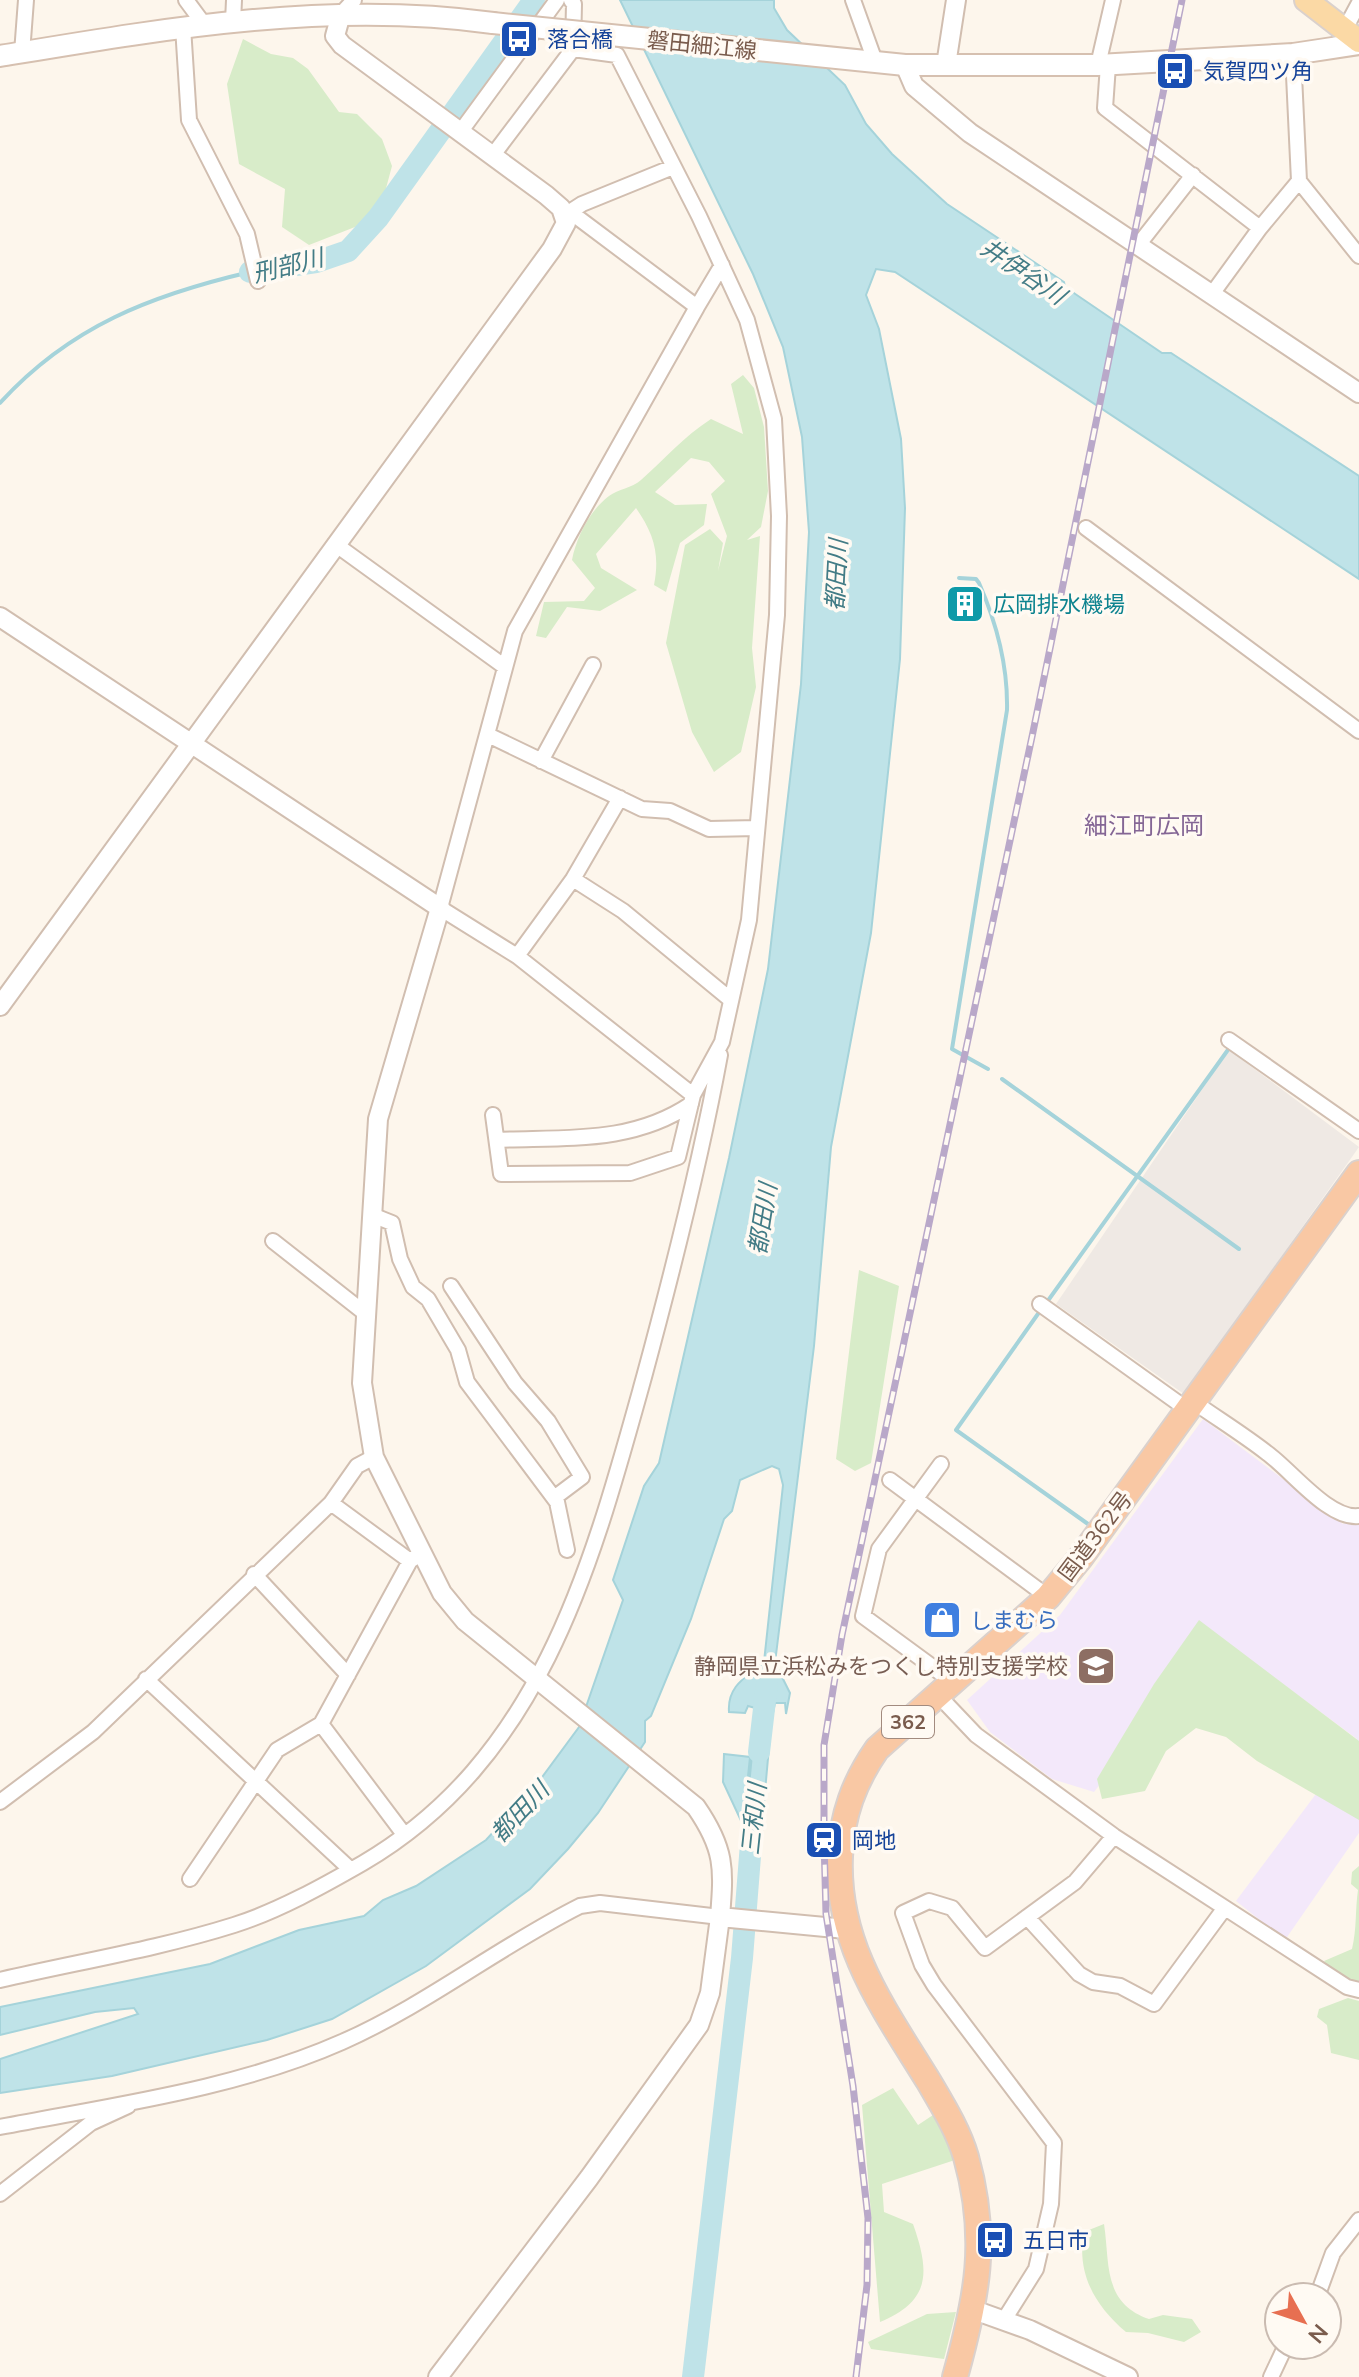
<svg xmlns="http://www.w3.org/2000/svg" width="1359" height="2377" font-family="'Nunito Sans','Noto Sans JP',sans-serif">
	<style>
		.industrial { fill: #efe9e4 }
		.education { fill: #f3e8fa }
		.green { fill: #d8ecc9 }
		.water { fill: #bfe3e8; stroke: #a5d3da; stroke-width: 2 }
		.lines { fill: none; stroke-linecap: round; stroke-linejoin: round }
		.stream { stroke: #a5d3da; stroke-width: 4 }
		.river { stroke: #bfe3e8; stroke-width: 22 }
		.minor-casing { stroke: #d1beb0; stroke-width: 18 }
		.tertiary-casing { stroke: #d1beb0; stroke-width: 22 }
		.secondary-casing { stroke: #d6c0b0; stroke-width: 24 }
		.primary-casing { stroke: #dad1cd; stroke-width: 26 }
		.trunk-casing { stroke: #dad1cd; stroke-width: 28 }
		.minor { stroke: #fff; stroke-width: 14 }
		.tertiary { stroke: #fff; stroke-width: 18 }
		.secondary { stroke: #fff; stroke-width: 20 }
		.primary { stroke: #fbd9a5; stroke-width: 22 }
		.trunk { stroke: #f9c8a4; stroke-width: 24 }
		.rail-casing { stroke: #b9a8c9; stroke-width: 7 }
		.rail { stroke: #fffaf3; stroke-width: 4; stroke-dasharray: 12; stroke-linecap: butt }
		.secondary-bridge-casing { stroke: #d6c0b0; stroke-width: 24; stroke-linecap: butt }
		.secondary-bridge { stroke: #fff; stroke-width: 20 }
		.labels { text-anchor: middle; stroke-width: 7; stroke-linejoin: round; paint-order: stroke }
		.shield { fill: #fffaf3; stroke: #a28b7f; stroke-width: 2 }
		.shield-label { font-size: 20px; font-weight: bold; fill: #7a5c4d }
		.transit-label { font-size: 22px; fill: #164399; stroke: #fffaf3; text-anchor: start }
		.street-label { font-size: 22px; fill: #7a5c4d; stroke: #fffaf3 }
		.culture-label { font-size: 22px; fill: #0d838f; stroke: #fffaf3; text-anchor: start }
		.shop-label { font-size: 22px; fill: #366cbe; stroke: #fffaf3; text-anchor: start }
		.education-label { font-size: 22px; fill: #785e54; stroke: #fffaf3; text-anchor: end }
		.water-label { font-size: 24px; font-style: italic; fill: #437c86; stroke: #fffaf3 }
		.neighbourhood-label { font-size: 24px; fill: #846695; stroke: #fffaf3 }
	</style>
	<rect width="100%" height="100%" fill="#fdf6ec"/>
	<path class="industrial" d="M1229,1050L1359,1147L1184,1394L1056,1304Z"/>
	<path class="education" d="M1203,1419L1343,1524L1359,1516V1833L1285,1940L1236,1901L1357,1739L1214,1633L1094,1792L1052,1779L990,1732L967,1700L1060,1615Z"/>
	<path class="green" d="M243,39L271,54L293,58L308,69L339,112L357,114L382,139L392,166L378,218L309,245L282,227L285,189L239,164L227,84Z
		M743,375L754,388L764,427L768,491L761,527L747,540L760,536L752,648L756,687L741,752L714,772L692,732L666,643L685,545L710,529L723,543L718,571L727,536L711,494L725,481L709,462L691,458L655,492L675,505L707,504L704,525L680,543L666,592L654,585C660,554 654,534 636,508L596,554L601,568L637,590L600,611L567,607L546,638L536,636L544,602L584,601L595,588L572,560C576,538 590,510 609,496C618,489 632,488 641,480C666,458 683,437 711,419L743,434L731,384Z
		M859,1270L899,1286L871,1463L855,1471L836,1459Z
		M1199,1620L1359,1741V1820L1257,1761L1226,1737L1196,1728L1166,1751L1145,1791L1102,1799L1097,1779L1154,1684Z
		M1359,1866V1983C1342,1982 1333,1975 1324,1961L1352,1949C1357,1928 1355,1910 1358,1890L1351,1884L1352,1872Z
		M1348,1998L1359,2001V2060L1331,2053L1327,2025L1317,2017L1319,2009Z
		M893,2088L918,2125L936,2113L958,2159L882,2184L884,2212L913,2224C930,2272 931,2301 880,2322L862,2105Z
		M1104,2224C1110,2262 1102,2303 1149,2319L1163,2315L1192,2319L1201,2332L1184,2342L1148,2333L1126,2332C1095,2306 1076,2273 1084,2232Z
		M956,2312L944,2359L871,2349L868,2342L927,2314Z"/>
	<path class="water" d="M620,0H774V8L787,30L845,85L866,124L892,154L947,204L1064,282L1065,287L1162,353H1171L1359,476V579L895,272L876,269L866,295L879,329L901,439L905,508L900,659L871,933L831,1147L814,1346L775,1663L790,1693L786,1714L785,1703H775L773,1713L748,1706L745,1713L729,1712C727,1686 746,1677 764,1662L783,1485L779,1469L772,1466L740,1480L732,1511L724,1519L691,1619L651,1716L645,1721V1742L598,1813L568,1849L530,1889L426,1966L332,2019L267,2040L112,2076L0,2093V2059L138,2014L134,2008L95,2012L0,2035V2007L210,1964L299,1930L364,1916L383,1900L416,1886L486,1840L537,1784L579,1727L623,1600L613,1580L644,1486L659,1463L729,1158L768,969L801,684L809,532L802,437L783,347L753,274Z
		M755,1723L771,1725L760,1847L749,1865L751,1843L745,1828Z
		M724,1754L750,1757L743,1825L723,1782Z"/>
	<g class="lines">
		<path class="stream" d="M0,403C70,326 152,295 250,272
			M959,578L976,579L979,583C997,624 1008,666 1007,710L952,1049L988,1069
			M1002,1079L1239,1249
			M1047,1302L1230,1047
			M1040,1311L956,1430L1088,1524"/>
		<path class="river" d="M250,272L316,262L348,251L378,218L534,0
			M759,1752L767,1683
			M693,2377L742,1958L753,1818"/>
		<g class="minor-casing">
			<path id="minor" d="M186,0L203,23
				M853,0L876,64
				M341,14L354,0
				M233,22L234,0
				M183,27L189,120L247,234L258,281
				M1345,29L1359,3
				M22,53L26,0
				M1098,65L1113,0
				M1108,65L1105,108L1260,228
				M461,131L557,0
				M493,155L573,49
				M1299,181L1359,256
				M565,215L573,214L697,307L515,631L440,908L517,956L693,1095
				M565,215L582,204L673,167
				M1139,244L1193,175
				M1212,294L1260,228L1299,181L1293,54
				M697,307L722,265
				M1086,528L1359,731
				M335,544L505,667
				M488,735L642,809L670,811L709,829L757,828
				M541,761L593,665
				M573,879L623,911L731,1000
				M517,956L573,879L620,798
				M1229,1040L1359,1131
				M493,1115L501,1174L630,1173L678,1157L693,1095L722,1042L749,920L777,615L779,516L774,419L747,320L699,216L617,55L573,49L574,4L571,0
				M497,1140C566,1137 632,1144 691,1104
				M372,1215L392,1223L400,1259L413,1287L428,1299L458,1350L467,1382L557,1502L567,1550
				M273,1241L366,1314
				M451,1286L515,1383L548,1421L582,1477L554,1498
				M1040,1304L1188,1410
				M1194,1402C1218,1419 1244,1435 1267,1453C1291,1470 1329,1520 1359,1516
				M941,1464L879,1549L863,1616L953,1682
				M890,1480L1048,1597
				M331,1503L410,1561
				M254,1574L348,1675
				M146,1679L350,1869
				M938,1695L976,1735L1114,1836L1347,1987L1359,1990
				M321,1724L403,1833
				M0,1802L93,1732L331,1503L357,1466L374,1457
				M190,1879L277,1750L321,1724L410,1561L422,1553
				M1027,1917L1079,1974L1093,1982L1120,1986L1154,2004L1224,1909
				M0,1980C77,1962 158,1949 234,1925C278,1911 323,1886 363,1863C542,1758 592,1564 644,1377C673,1270 700,1164 720,1055
				M0,2127C113,2105 236,2089 342,2042C426,2005 498,1947 580,1906L600,1903L720,1917
				M0,2194L91,2123L128,2106
				M1317,2297L1333,2253L1359,2220
				M1004,2320L1036,2269L1051,2204L1054,2143L934,1985L922,1965L903,1913L929,1901L952,1908L985,1948L1075,1882L1114,1836
				M1271,2377L1286,2345"/>
		</g>
		<g class="tertiary-casing">
			<path id="tertiary" d="M905,65L914,86L970,133L1359,393
				M946,65L956,0
				M0,617L440,908L378,1119L362,1383L374,1457L442,1593L465,1621L696,1807C725,1849 724,1868 720,1917
				M0,1006L552,249L566,223L561,208L546,195L342,45L335,36L341,14
				M974,2310L1030,2330L1128,2377
				M438,2377L589,2178L699,2025L710,1993L720,1917L846,1929"/>
		</g>
		<g class="secondary-casing">
			<path id="secondary" d="M581,32L905,65H1098L1293,54L1359,44
				M0,56C163,29 328,0 493,23"/>
		</g>
		<g class="primary-casing">
			<path id="primary" d="M1306,0L1359,41"/>
		</g>
		<g class="trunk-casing">
			<path id="trunk" d="M955,2377C977,2298 989,2239 966,2157C958,2130 943,2106 929,2082C884,2009 836,1945 840,1856C842,1815 854,1782 877,1749L1048,1597L1081,1557L1359,1173"/>
		</g>
		<use href="#minor" class="minor"/>
		<use href="#tertiary" class="tertiary"/>
		<use href="#secondary" class="secondary"/>
		<use href="#primary" class="primary"/>
		<use href="#trunk" class="trunk"/>
		<g class="rail-casing">
			<path id="rail" d="M856,2377L867,2285L868,2218L853,2086L826,1914L824,1840V1745L842,1635L1033,732L1182,0"/>
		</g>
		<use href="#rail" class="rail"/>
		<g class="secondary-bridge-casing">
			<path id="secondary-bridge" d="M493,23L581,32"/>
		</g>
		<use href="#secondary-bridge" class="secondary-bridge"/>
	</g>
	<defs>
		<g id="bus-square" transform="scale(2)"><rect x="-9" y="-9" width="18" height="18" rx="4" fill="#1a4fb4" stroke="#fffaf3"/><path d="M-5-6H5V4H4V6H2V4H-2V6H-4V4H-5ZM-3.5-4V0h7V-4ZM-3.5 1.2v1.5H-2V1.2ZM2 1.2v1.5H3.5V1.2Z" fill="#fff"/></g>
		<g id="building-square" transform="scale(2)"><rect x="-9" y="-9" width="18" height="18" rx="4" fill="#0f9aa8" stroke="#fffaf3"/><path d="M-4-6H4V6H1V3H-1V6H-4ZM-2.5-4.3h1.7v1.8h-1.7ZM.8-4.3h1.7v1.8H.8ZM-2.5-1h1.7V.8h-1.7ZM.8-1h1.7V.8H.8Z" fill="#fff"/></g>
		<g id="shop-square" transform="scale(2)"><rect x="-9" y="-9" width="18" height="18" rx="4" fill="#3f7fe0" stroke="#fffaf3"/><path d="M-5-2.5h2.3a2.7 3.5 0 0 1 5.4 0H5L5.5 6h-11ZM-1.5-2.5h3a1.5 2.3 0 0 0-3 0Z" fill="#fff"/></g>
		<g id="school-square" transform="scale(2)"><rect x="-9" y="-9" width="18" height="18" rx="4" fill="#8d6e63" stroke="#fffaf3"/><path d="M0-5L7-2L0 1L-7-2ZM-4 1L0 2.5L4 1V4Q0 6-4 4Z" fill="#fff"/></g>
		<g id="station-square" transform="scale(2)"><rect x="-9" y="-9" width="18" height="18" rx="4" fill="#1a4fb4" stroke="#fffaf3"/><path d="M-3-6H3Q5-6 5-4V2Q5 4 3 4L4.5 6H3L1.5 4h-3L-3 6H-4.5L-3 4Q-5 4-5 2V-4Q-5-6-3-6ZM-3.5-4v3h7v-3ZM-3.5 1v1.5H-2V1ZM2 1v1.5H3.5V1Z" fill="#fff"/></g>
	</defs>
	<g fill-rule="evenodd">
		<use href="#bus-square" x="519" y="39"/>
		<use href="#bus-square" x="1175" y="71"/>
		<use href="#building-square" x="965" y="604"/>
		<use href="#shop-square" x="942" y="1620"/>
		<use href="#school-square" x="1096" y="1666"/>
		<use href="#station-square" x="824" y="1840"/>
		<use href="#bus-square" x="995" y="2240"/>
	</g>
	<g class="labels">
		<rect class="shield" x="882" y="1706" width="52" height="32" rx="6"/>
		<g class="shield-label">
			<text x="908" y="1729">362</text>
		</g>
		<g class="transit-label">
			<text x="547" y="47">落合橋</text>
			<text x="1203" y="79">気賀四ツ角</text>
			<text x="852" y="1848">岡地</text>
			<text x="1023" y="2248">五日市</text>
		</g>
		<g class="street-label">
			<text transform="translate(702 45) rotate(6)" y="8">磐田細江線</text>
			<text transform="translate(1095 1536) rotate(-53)" y="8">国道362号</text>
		</g>
		<g class="culture-label">
			<text x="993" y="612">広岡排水機場</text>
		</g>
		<g class="shop-label">
			<text x="970" y="1628">しまむら</text>
		</g>
		<g class="education-label">
			<text x="1068" y="1674">静岡県立浜松みをつくし特別支援学校</text>
		</g>
		<g class="water-label">
			<text transform="translate(288 266) rotate(-14)" y="8">刑部川</text>
			<text transform="translate(1023 272) rotate(34)" y="8">井伊谷川</text>
			<text transform="translate(837 575) rotate(-87)" y="8">都田川</text>
			<text transform="translate(763 1219) rotate(-81)" y="8">都田川</text>
			<text transform="translate(520 1812) rotate(-47)" y="8">都田川</text>
			<text transform="translate(754 1819) rotate(-84)" y="8">三和川</text>
		</g>
		<g class="neighbourhood-label">
			<text x="1144" y="834">細江町広岡</text>
		</g>
	</g>
	<g transform="translate(1303 2321) rotate(130)"><circle r="38" fill="#fffaf3" stroke="#cabbb1" stroke-width="2"/>
	<path d="M0-6L14 30L0 20L-14 30Z" fill="#e76f51"/>
	<text y="-12" font-size="22" font-weight="bold" text-anchor="middle" fill="#7a5c4d">N</text>
	</g>
</svg>
